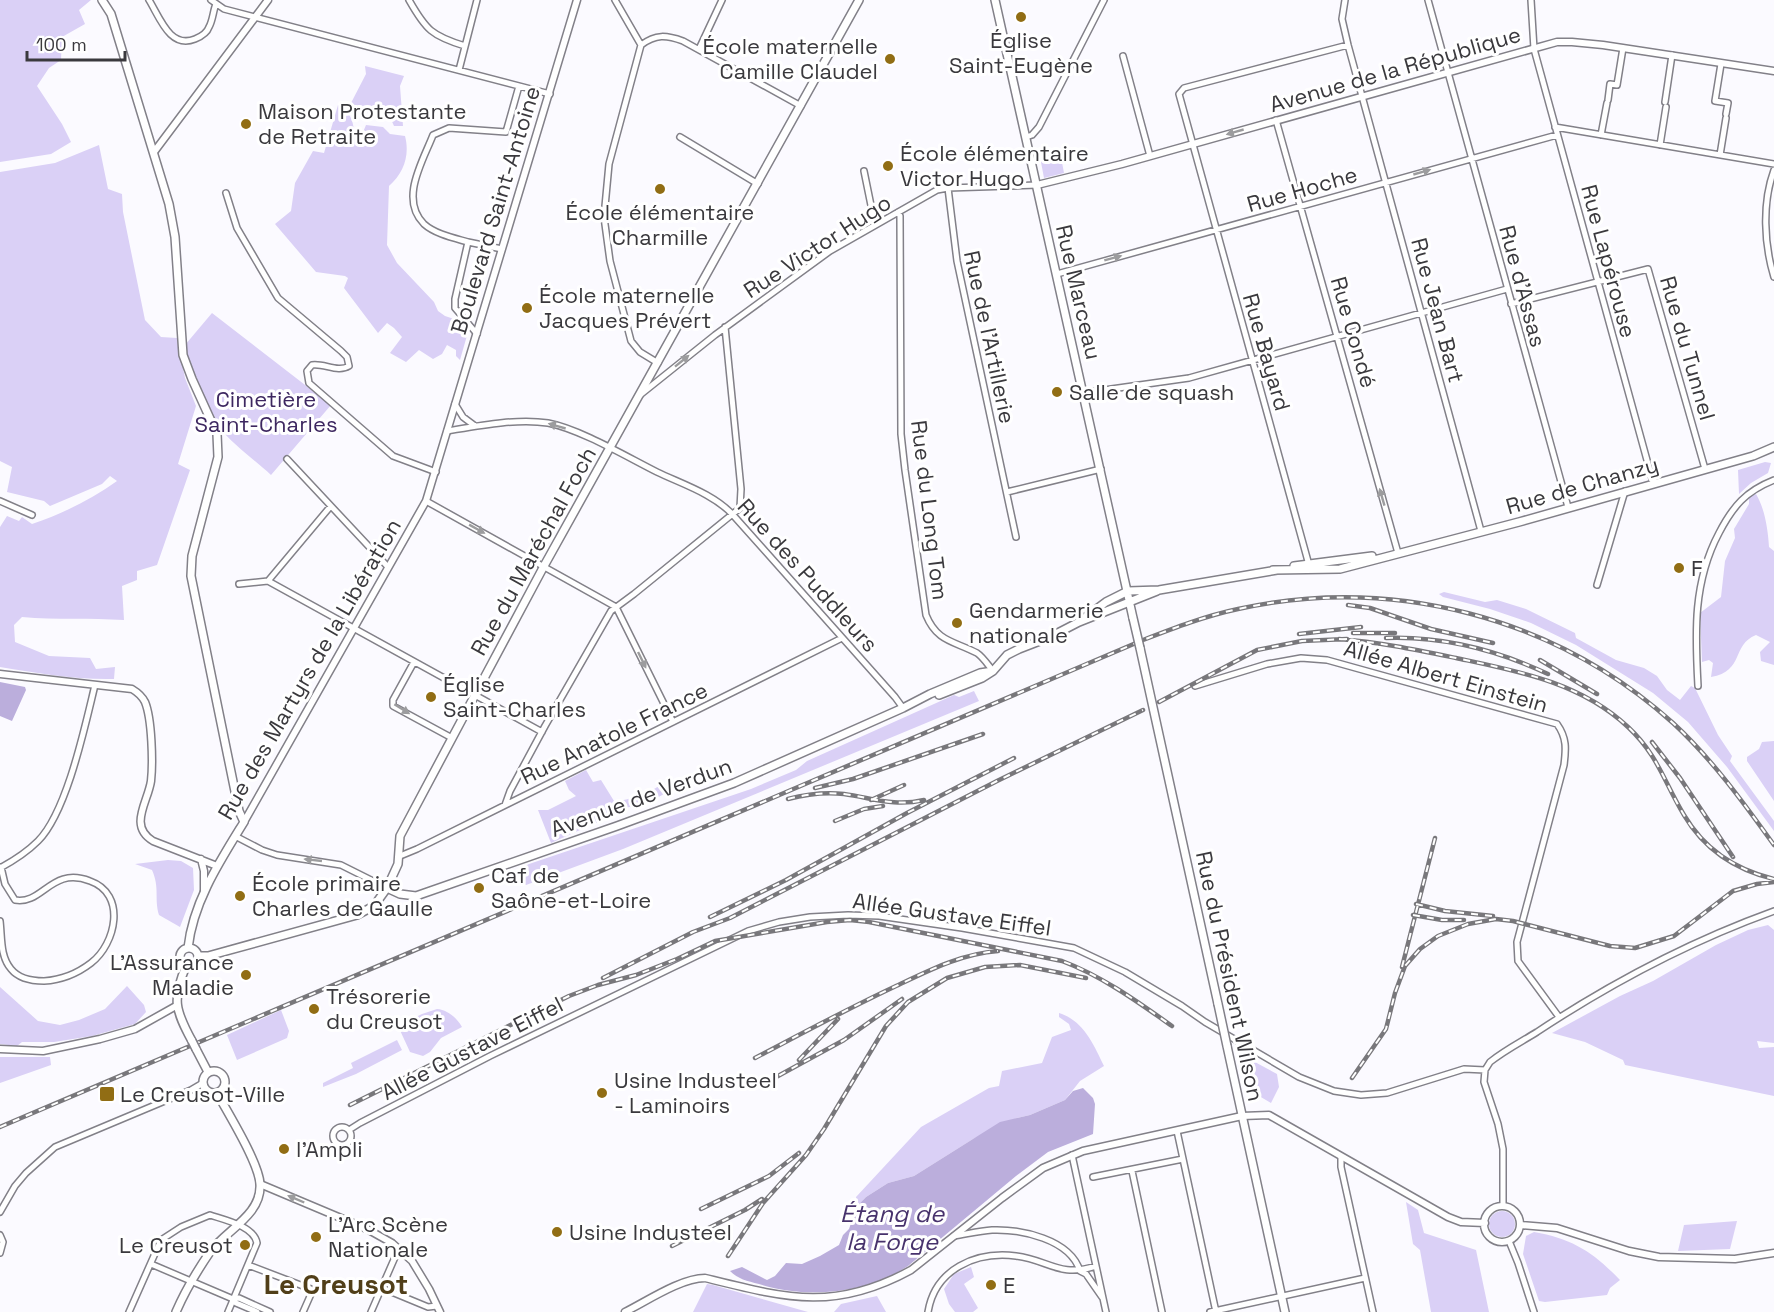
<svg xmlns="http://www.w3.org/2000/svg" width="1774" height="1312" font-family="'Space Grotesk',sans-serif">
	<style>
		.green { fill: #dad0f6 }
		.water { fill: #bbaedc }
		.lines { fill: none; stroke-linecap: round; stroke-linejoin: round }
		.minor-casing { stroke: #828088; stroke-width: 8 }
		.tertiary-casing { stroke: #828088; stroke-width: 9 }
		.secondary-casing { stroke: #828088; stroke-width: 10 }
		.minor { stroke: #fff; stroke-width: 5 }
		.tertiary { stroke: #fff; stroke-width: 6 }
		.secondary { stroke: #fff; stroke-width: 7 }
		.rail-casing { stroke: #78777b; stroke-width: 4.5 }
		.rail { stroke: #fff; stroke-width: 2; stroke-dasharray: 7; stroke-linecap: butt }
		.secondary-bridge-casing { stroke: #828088; stroke-width: 10; stroke-linecap: butt }
		.secondary-bridge { stroke: #fff; stroke-width: 7 }
		.oneway { fill: #9c9c9e }
		.poi-dot { fill: #916d14; stroke: #fff; stroke-width: 2 }
		.labels { text-anchor: middle; stroke-width: 6; stroke-linejoin: round; paint-order: stroke }
		.poi-label { font-size: 22px; fill: #3a393d; stroke: #fff; text-anchor: start }
		.street-label { font-size: 22px; fill: #3a393d; stroke: #fff }
		.park-label { font-size: 22px; fill: #3d2760; stroke: #fff }
		.water-label { font-size: 24px; font-style: italic; fill: #47326c; stroke: #fff }
		.district-label { font-size: 28px; font-weight: bold; fill: #513f19; stroke: #fff }
	</style>
	<rect width="100%" height="100%" fill="#fbfaff"/>
	<path class="green" d="M0,0H91L79,10L85,24L62,37L61,60L49,68L37,86L62,124L71,142L51,154L0,162Z
		M365,66L404,76L400,86L403,126H394L390,117L380,108L377,116C369,115 360,107 351,103L366,74Z
		M338,105C355,116 353,124 355,142L361,137L366,125L383,127L390,134L405,136C410,155 404,173 389,186L387,245L397,263L434,302L438,311L445,316L457,320L468,332L460,360L456,356V350L447,345L442,354L433,359L419,350L406,362L390,353L402,337L394,328L387,323L378,333L344,288L348,278L345,276L316,272L275,224L291,211L295,183L313,151L324,153Z
		M99,145L108,189L122,194L123,212L145,320L161,337L177,338L185,378L196,406L178,464L190,470L157,565L137,571V580L122,586L124,620C90,618 56,620 22,617L14,625L15,642L49,656L90,658L96,669L115,667L114,679C75,680 38,673 0,667V527L7,516L19,521L22,517L32,524C62,514 92,499 117,481L110,476L102,484L50,506L44,501L7,492L12,467L0,461V172L55,163Z
		M1060,152L1064,173L1044,178L1040,157Z
		M212,313L331,405L271,475C255,460 232,444 219,427C204,406 190,371 185,345Z
		M1765,462L1771,463L1768,473L1751,483L1739,494L1738,470Z
		M1756,494C1765,509 1768,530 1769,547L1774,551V665L1761,661L1760,652L1770,642L1756,635C1731,645 1745,671 1711,677L1713,663L1709,660L1702,662L1700,613L1721,597L1725,561L1735,538L1734,529L1749,504V497Z
		M1444,592L1485,602L1497,600L1526,609L1575,633L1576,638L1616,660L1644,668L1657,676L1667,690L1680,700L1691,686L1695,688L1718,735L1732,756L1730,761L1774,821V831L1727,767L1688,722L1653,693L1576,645L1531,623L1490,609L1443,597L1439,594Z
		M974,691L979,701L623,849L526,885L521,880L519,873L523,867L529,864L751,789L796,770L807,761L954,695L959,697Z
		M1774,741V801L1747,761V757L1759,749L1762,742Z
		M586,770L593,782L601,780L614,801C625,801 639,796 649,792C657,788 659,784 668,784L671,790L639,808L629,807L610,815L598,822L551,843L538,810H548L576,796L569,790L565,781Z
		M168,860L181,861L193,868L194,890L180,927L159,915C154,898 160,888 152,870L135,864Z
		M1768,925L1774,930V1043L1757,1041L1759,1048L1774,1047V1096L1625,1065L1623,1060L1585,1042L1552,1033L1620,996L1653,981L1716,945L1748,930Z
		M127,986L144,1005L146,1012L135,1024L92,1036L54,1042H22L17,1046L0,1044V987L38,1021L60,1025L79,1020L105,1009Z
		M437,1009C448,1010 457,1018 462,1027L441,1038L430,1052L423,1056L410,1052L398,1026L422,1014Z
		M281,1010L289,1031L287,1038L237,1060L227,1035Z
		M1059,1013C1083,1020 1094,1045 1104,1066L1080,1081L1065,1100L1030,1115L1017,1118L973,1139L914,1176L888,1183L866,1197L857,1206L856,1197L921,1127L989,1088L999,1086L1002,1071L1042,1063L1052,1037L1071,1030L1069,1024L1059,1017Z
		M397,1040L402,1050L356,1074L323,1087V1083L353,1068L351,1063Z
		M0,1057H50L51,1065L0,1083Z
		M1253,1061L1277,1074L1279,1087L1271,1103L1254,1093L1256,1087Z
		M1406,1202L1418,1210L1424,1233L1476,1250L1489,1312H1431L1420,1250L1413,1244Z
		M1489 1224a13 13 0 1 1 26 0a13 13 0 1 1-26 0Z
		M1737,1221L1730,1249L1678,1251L1684,1225Z
		M1534,1232C1573,1239 1593,1252 1620,1280L1610,1288L1607,1295L1545,1302L1539,1301L1523,1254L1526,1236Z
		M971,1267L974,1277L964,1284L978,1308L973,1312H955L949,1304L944,1289L954,1274Z
		M707,1284L713,1285L808,1312H693Z
		M877,1296L886,1312H834L841,1304Z"/>
	<path class="water" d="M0,682L25,687L26,690L12,721L0,716Z
		M1083,1088L1093,1098L1095,1104L1093,1134L1048,1152L1016,1176L908,1266C866,1294 807,1299 759,1284C747,1281 738,1279 730,1271L742,1267L767,1280L775,1276L786,1263L802,1264L820,1256L839,1245L843,1235L849,1229L857,1206L866,1197L888,1183L914,1176L1000,1122L1030,1115L1065,1100L1073,1091Z"/>
	<g class="lines">
		<g class="minor-casing">
			<path id="minor" d="M149,0C160,18 170,49 195,39C200,37 207,33 209,27C213,20 213,11 216,4
				M211,0L224,9L550,94
				M409,0C426,30 432,36 465,46
				M615,0L641,45L609,164L604,217L610,261L631,341L640,352L658,363
				M1345,0L1342,19L1348,45L1481,531
				M1428,0L1568,507
				M1531,0L1534,49L1653,482
				M641,45C656,34 666,35 683,41L801,106
				M699,49L722,0
				M1123,56L1150,156
				M1721,64L1715,101L1728,103L1726,114
				M459,70L477,0
				M1608,100L1610,84L1617,85L1623,48
				M1665,102L1672,55
				M1276,120L1398,553
				M1555,127L1774,164
				M1601,135L1607,103
				M680,137L758,184
				M1026,137L1032,135L1039,127L1104,0
				M1660,145L1666,107
				M1720,155L1726,118
				M1774,170C1762,203 1764,244 1774,277
				M864,171L875,225
				M948,188L957,261L1016,537
				M226,193L237,228L278,298L341,351L347,357L349,366C338,373 324,363 312,365L307,371L309,383L393,456L436,472
				M898,212L900,216L901,434L905,470L926,615C937,642 954,641 977,653C983,657 988,665 993,671
				M468,242L502,249
				M1057,274L1557,135
				M1511,304L1648,269L1705,469
				M477,334L455,308V299L468,242C454,238 435,234 424,224C399,199 423,161 433,135L449,128L506,132L519,86
				M1083,393L1189,378L1507,289
				M640,395L715,335L830,251L937,190L948,188L1037,185
				M455,404L463,417L475,426
				M447,431C477,426 517,418 548,423C580,429 627,457 657,472C682,484 714,494 733,515L895,697L903,708
				M287,459L388,567
				M1007,492L1101,469
				M0,501L32,515
				M426,501L616,607L673,722
				M1309,565L1179,94L1184,88L1348,45
				M268,581L330,507
				M239,584L268,581L542,732
				M1597,585L1625,491
				M414,662L393,700V706L452,738
				M1195,686L1267,664L1301,658L1327,660L1557,724C1567,738 1566,749 1564,765L1517,942L1518,961L1559,1017
				M1698,686C1695,632 1693,582 1719,533C1733,506 1746,491 1774,480
				M505,805L510,791L545,726L611,611L634,594L740,508L741,489L725,327
				M235,836L262,850L277,855L341,865L387,888
				M400,856L417,849L842,638
				M0,868C13,861 27,852 38,841C67,812 85,726 95,685
				M0,921C2,938 0,956 11,969C19,979 32,981 44,981C61,980 78,973 91,963C116,944 127,894 90,881C51,866 43,905 15,900L5,884L1,867
				M333 1136a9 9 0 1 1 18 0a9 9 0 1 1-18 0Z
				M349,1130L360,1123L490,1056L748,931L779,922L810,917L848,915L879,916L962,928L1074,948L1125,972L1182,1006L1205,1022L1299,1077L1334,1091L1361,1095L1387,1093L1464,1069L1485,1070
				M1177,1131L1216,1312
				M1072,1155L1106,1312
				M1341,1158V1167L1373,1312
				M1132,1171L1162,1312
				M1093,1177L1183,1159
				M1503,1206V1149L1498,1124L1484,1082L1485,1070L1490,1062C1505,1050 1521,1042 1537,1032C1611,983 1691,941 1774,911
				M0,1212L15,1186L26,1173L55,1147L191,1090L203,1083
				M0,1235L3,1242L0,1253
				M954,1236C967,1234 979,1231 992,1230C1021,1229 1070,1239 1080,1271
				M1509,1241L1518,1263L1534,1312
				M151,1264L233,1299L239,1298L270,1312
				M248,1265L311,1289V1294L303,1312
				M1080,1271L1086,1274L1102,1297
				M382,1288L428,1307L437,1306
				M233,1299L236,1303L257,1312
				M129,1312L161,1240L181,1227L210,1215C225,1220 254,1226 257,1243L228,1312
				M371,1312L399,1248
				M928,1312C935,1269 976,1251 1016,1256C1049,1260 1059,1278 1096,1266
				M1210,1312L1365,1278"/>
		</g>
		<g class="tertiary-casing">
			<path id="tertiary" d="M154,152L268,0
				M1037,185L1122,164L1557,42H1572L1603,45L1774,71
				M0,674L132,689C137,692 142,696 145,702C152,719 153,763 151,781C148,802 128,826 153,841L217,866
				M244,822L426,501L577,0
				M201,859L204,871V891
				M0,1049L43,1051L100,1039L135,1029L176,1006
				M260,1184L367,1229L392,1243L412,1261L429,1289L440,1312
				M1484 1224a18 18 0 1 1 36 0a18 18 0 1 1-36 0Z
				M1520,1225L1557,1228L1629,1251L1659,1257L1735,1259L1774,1253
				M625,1312C647,1301 681,1278 705,1278C786,1298 834,1312 911,1270L1002,1198L1043,1168L1083,1151L1242,1116L1269,1115L1448,1217L1461,1222L1485,1223"/>
		</g>
		<g class="secondary-casing">
			<path id="secondary" d="M102,0L111,14L169,204L175,237L183,355L192,379L217,434L218,457L192,556L191,576L239,811L244,822C220,861 193,902 188,948
				M995,0L1133,618
				M1294,566L1372,556
				M1273,570L1340,569L1519,522L1753,456L1774,447
				M1079,622L1106,602L1128,591L1159,590L1277,570
				M1140,648L1218,1004
				M939,695L982,678L993,671L1007,655L1019,649L1050,637L1079,622L1157,591
				M387,888L400,894L416,896L617,826L734,783L903,708L930,694L980,673L993,671
				M180 957a9 9 0 1 1 18 0a9 9 0 1 1-18 0Z
				M198,956H208L357,915L374,906L387,888L398,864L400,836L475,695L544,566L859,0
				M186,966C172,999 175,1010 192,1041
				M1227,1046L1285,1312
				M196,1049L208,1072
				M203 1082a11 11 0 1 1 22 0a11 11 0 1 1-22 0Z
				M176,1312C185,1291 197,1271 210,1252C226,1230 262,1215 260,1184C259,1163 228,1113 217,1093"/>
		</g>
		<use href="#minor" class="minor"/>
		<use href="#tertiary" class="tertiary"/>
		<use href="#secondary" class="secondary"/>
		<g class="rail-casing">
			<path id="rail" d="M1348,605L1370,608L1431,629L1493,643
				M1353,633H1395
				M1299,634L1361,627
				M1386,638C1442,636 1497,650 1548,674
				M1339,639C1379,642 1417,650 1456,658C1517,671 1580,682 1628,727C1658,755 1664,782 1684,815C1704,849 1736,870 1774,879
				M1540,660L1597,694
				M1159,702L1257,650L1302,641L1347,639
				M1652,742L1680,778L1733,857
				M815,788L853,779L983,734
				M788,799C807,794 825,792 844,794C873,798 894,807 924,800
				M871,800L904,785
				M835,821L864,809L883,806
				M1416,904L1445,911L1493,916
				M1413,915L1442,920H1464
				M710,917L786,880L907,813L1014,758
				M1402,967L1435,838
				M603,978L693,932L730,918L997,781L1143,710
				M755,1058C801,1034 847,1009 894,987C928,971 960,954 998,951
				M799,1060L838,1019
				M1352,1078L1386,1029L1395,993L1405,966L1420,949L1438,936L1468,924L1496,919L1513,921L1610,946L1635,948L1674,936L1733,891L1757,884L1774,882
				M767,1082L844,1040L902,999
				M350,1105L569,996L598,985L636,975L677,959L715,941L827,922L850,920L869,922L1062,961C1102,976 1138,1002 1172,1026
				M0,1127L1143,640C1174,628 1205,616 1238,609C1393,575 1555,617 1673,723C1712,759 1743,802 1774,845
				M701,1209L769,1176L799,1153
				M672,1246L745,1210L762,1199
				M728,1256L763,1203L806,1155L824,1129L886,1026L908,1002L947,978L985,967L1020,965L1086,978"/>
		</g>
		<use href="#rail" class="rail"/>
		<g class="secondary-bridge-casing">
			<path id="secondary-bridge" d="M1133,618L1140,648
				M1218,1004L1227,1046
				M192,1041L196,1049"/>
		</g>
		<use href="#secondary-bridge" class="secondary-bridge"/>
	</g>
	<defs><path id="oneway-solid" d="M-6-.8H1V-3.2L6.5 0L1 3.2V.8H-6Z" transform="scale(1.5)"/></defs>
	<g class="oneway">
		<use href="#oneway-solid" transform="translate(1235 132) rotate(164)"/>
		<use href="#oneway-solid" transform="translate(1422 172) rotate(-16)"/>
		<use href="#oneway-solid" transform="translate(1113 258) rotate(-15)"/>
		<use href="#oneway-solid" transform="translate(682 361) rotate(-39)"/>
		<use href="#oneway-solid" transform="translate(557 426) rotate(-164)"/>
		<use href="#oneway-solid" transform="translate(1382 497) rotate(-106)"/>
		<use href="#oneway-solid" transform="translate(477 529) rotate(29)"/>
		<use href="#oneway-solid" transform="translate(642 660) rotate(64)"/>
		<use href="#oneway-solid" transform="translate(402 709) rotate(32)"/>
		<use href="#oneway-solid" transform="translate(313 860) rotate(-174)"/>
		<use href="#oneway-solid" transform="translate(296 1199) rotate(-157)"/>
	</g>
	<g class="poi-dot">
		<circle cx="1021" cy="17" r="6"/>
		<circle cx="890" cy="59" r="6"/>
		<circle cx="246" cy="124" r="6"/>
		<circle cx="888" cy="166" r="6"/>
		<circle cx="660" cy="189" r="6"/>
		<circle cx="527" cy="308" r="6"/>
		<circle cx="1057" cy="392" r="6"/>
		<circle cx="1679" cy="568" r="6"/>
		<circle cx="957" cy="623" r="6"/>
		<circle cx="431" cy="697" r="6"/>
		<circle cx="479" cy="888" r="6"/>
		<circle cx="240" cy="896" r="6"/>
		<circle cx="246" cy="975" r="6"/>
		<circle cx="314" cy="1009" r="6"/>
		<circle cx="602" cy="1093" r="6"/>
		<rect x="99" y="1086" width="16" height="16" rx="3"/>
		<circle cx="284" cy="1149" r="6"/>
		<circle cx="557" cy="1232" r="6"/>
		<circle cx="316" cy="1237" r="6"/>
		<circle cx="245" cy="1245" r="6"/>
		<circle cx="991" cy="1285" r="6"/>
	</g>
	<g class="labels">
		<g class="poi-label">
			<text x="1021" y="48" text-anchor="middle">Église<tspan x="1021" dy="25">Saint-Eugène</tspan></text>
			<text x="878" y="54" text-anchor="end">École maternelle<tspan x="878" dy="25">Camille Claudel</tspan></text>
			<text x="258" y="119">Maison Protestante<tspan x="258" dy="25">de Retraite</tspan></text>
			<text x="900" y="161">École élémentaire<tspan x="900" dy="25">Victor Hugo</tspan></text>
			<text x="660" y="220" text-anchor="middle">École élémentaire<tspan x="660" dy="25">Charmille</tspan></text>
			<text x="539" y="303">École maternelle<tspan x="539" dy="25">Jacques Prévert</tspan></text>
			<text x="1069" y="400">Salle de squash</text>
			<text x="1691" y="576">F</text>
			<text x="969" y="618">Gendarmerie<tspan x="969" dy="25">nationale</tspan></text>
			<text x="443" y="692">Église<tspan x="443" dy="25">Saint-Charles</tspan></text>
			<text x="491" y="883">Caf de<tspan x="491" dy="25">Saône-et-Loire</tspan></text>
			<text x="252" y="891">École primaire<tspan x="252" dy="25">Charles de Gaulle</tspan></text>
			<text x="234" y="970" text-anchor="end">L'Assurance<tspan x="234" dy="25">Maladie</tspan></text>
			<text x="326" y="1004">Trésorerie<tspan x="326" dy="25">du Creusot</tspan></text>
			<text x="614" y="1088">Usine Industeel<tspan x="614" dy="25">- Laminoirs</tspan></text>
			<text x="120" y="1102">Le Creusot-Ville</text>
			<text x="296" y="1157">l'Ampli</text>
			<text x="328" y="1232">L'Arc Scène<tspan x="328" dy="25">Nationale</tspan></text>
			<text x="569" y="1240">Usine Industeel</text>
			<text x="233" y="1253" text-anchor="end">Le Creusot</text>
			<text x="1003" y="1293">E</text>
		</g>
		<g class="street-label">
			<text transform="translate(1395 69) rotate(-16)" y="8">Avenue de la République</text>
			<text transform="translate(1302 189) rotate(-16)" y="8">Rue Hoche</text>
			<text transform="translate(495 210) rotate(-73)" y="8">Boulevard Saint-Antoine</text>
			<text transform="translate(817 246) rotate(-33)" y="8">Rue Victor Hugo</text>
			<text transform="translate(1609 261) rotate(75)" y="8">Rue Lapérouse</text>
			<text transform="translate(1523 286) rotate(75)" y="8">Rue d'Assas</text>
			<text transform="translate(1079 292) rotate(77)" y="8">Rue Marceau</text>
			<text transform="translate(1438 310) rotate(75)" y="8">Rue Jean Bart</text>
			<text transform="translate(1354 332) rotate(74)" y="8">Rue Condé</text>
			<text transform="translate(990 337) rotate(78)" y="8">Rue de l'Artillerie</text>
			<text transform="translate(1688 348) rotate(74)" y="8">Rue du Tunnel</text>
			<text transform="translate(1267 352) rotate(74)" y="8">Rue Bayard</text>
			<text transform="translate(1582 485) rotate(-16)" y="8">Rue de Chanzy</text>
			<text transform="translate(930 510) rotate(83)" y="8">Rue du Long Tom</text>
			<text transform="translate(533 551) rotate(-61)" y="8">Rue du Maréchal Foch</text>
			<text transform="translate(808 575) rotate(48)" y="8">Rue des Puddleurs</text>
			<text transform="translate(309 669) rotate(-60)" y="8">Rue des Martyrs de la Libération</text>
			<text transform="translate(1446 676) rotate(16)" y="8">Allée Albert Einstein</text>
			<text transform="translate(614 733) rotate(-26)" y="8">Rue Anatole France</text>
			<text transform="translate(641 797) rotate(-20)" y="8">Avenue de Verdun</text>
			<text transform="translate(952 914) rotate(8)" y="8">Allée Gustave Eiffel</text>
			<text transform="translate(1230 976) rotate(78)" y="8">Rue du Président Wilson</text>
			<text transform="translate(472 1048) rotate(-27)" y="8">Allée Gustave Eiffel</text>
		</g>
		<g class="park-label">
			<text x="266" y="407">Cimetière<tspan x="266" dy="25">Saint-Charles</tspan></text>
		</g>
		<g class="water-label">
			<text x="892" y="1222">Étang de<tspan x="892" dy="28">la Forge</tspan></text>
		</g>
		<g class="district-label">
			<text x="336" y="1294">Le Creusot</text>
		</g>
	</g>
	<path d="M27 51v9h98v-9" fill="none" stroke="#3a393d" stroke-width="3"/>
	<text x="36" y="51" font-size="18" fill="#3a393d" stroke="#ffffff" stroke-width="4.5" paint-order="stroke">100 m</text>
</svg>
